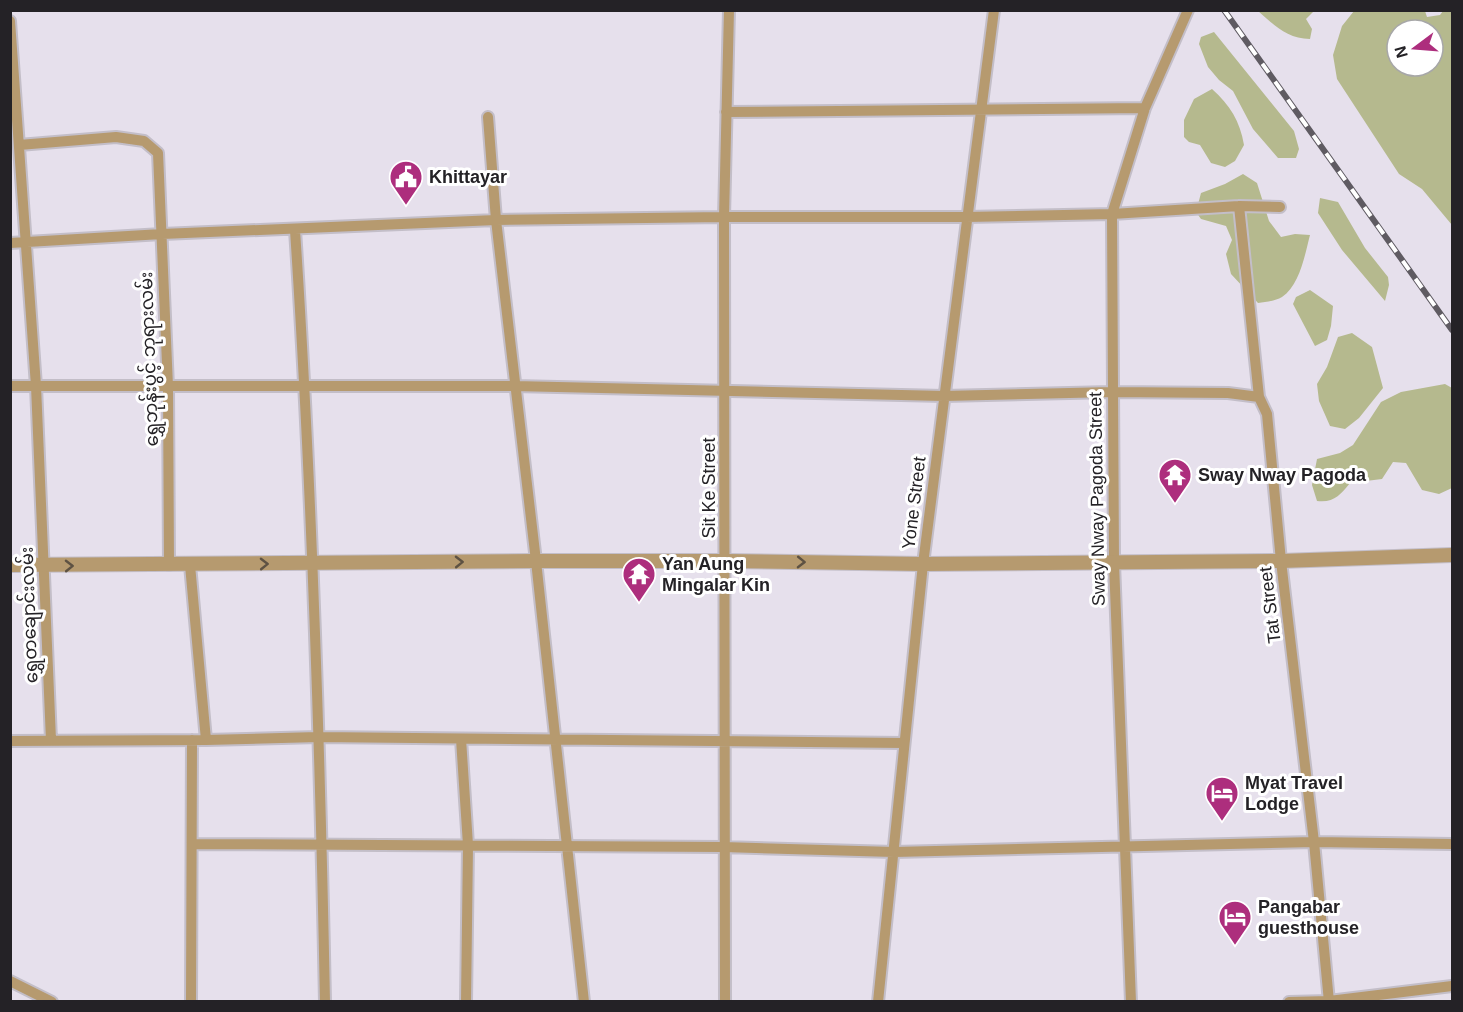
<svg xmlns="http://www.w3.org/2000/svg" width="1463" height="1012" font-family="Arial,'Noto Sans Myanmar',sans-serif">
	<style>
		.green { fill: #b5b98e; fill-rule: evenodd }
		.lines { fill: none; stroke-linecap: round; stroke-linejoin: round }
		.minor-casing { stroke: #c3bec8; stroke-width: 14 }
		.tertiary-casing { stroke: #c3bec8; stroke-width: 16 }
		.minor { stroke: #b69a6f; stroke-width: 10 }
		.tertiary { stroke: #b69a6f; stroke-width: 14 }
		.rail-casing { stroke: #5f5b62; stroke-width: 6 }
		.rail { stroke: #fff; stroke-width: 4; stroke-dasharray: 11; stroke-linecap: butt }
		.oneway { stroke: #5e5243 }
		.labels { text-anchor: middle; stroke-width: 6; stroke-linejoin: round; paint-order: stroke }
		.poi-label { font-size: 18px; font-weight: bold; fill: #242226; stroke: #fff; text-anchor: start }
		.street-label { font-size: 18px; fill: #242226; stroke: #fff }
	</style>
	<rect width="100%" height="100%" fill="#e6e0ec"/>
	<path class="green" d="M1258,11H1318H1314L1306,19L1312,29L1310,39C1287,39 1274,25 1258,11Z
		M1354,11H1425L1427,17L1440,15L1443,11H1452V225L1422,189L1399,174L1337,79L1333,55L1342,26ZM1397,30H1433V66H1397Z
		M1214,32L1294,131L1299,149L1296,158H1278L1253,129L1233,91L1219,80L1208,67L1199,44L1201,37Z
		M1212,89C1230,105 1240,121 1244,145L1235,161L1225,167L1211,163L1200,145L1189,142L1184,137V120L1194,99Z
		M1243,174L1257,183L1269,221L1281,237L1295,234L1310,235C1305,254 1300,285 1282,297C1275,301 1266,302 1258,303L1231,274L1226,254L1232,240L1226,226L1201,219L1196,212L1201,193L1225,184Z
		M1320,198L1338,202L1365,248L1388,277L1389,285L1385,301L1342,250L1318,213Z
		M1310,290L1333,306L1331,326L1327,340L1315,346L1293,304L1296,297Z
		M1352,333L1372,347L1383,388L1359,418L1345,429L1330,426L1319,401L1317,384L1327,367L1338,337Z
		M1445,384L1452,388V488L1439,494L1422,490L1406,463L1393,462L1382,479L1350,483C1340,495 1334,503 1317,501L1312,485L1317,459L1340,453L1353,445L1381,402L1401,392Z"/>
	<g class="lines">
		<g class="minor-casing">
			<path id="minor" d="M10,21L36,386L51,740
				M726,112L1145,108
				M488,117L496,220L536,561L584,1002
				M19,145L116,137L144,141L158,153L168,387L169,565
				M1239,206L1259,397L1267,414L1281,561L1314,842L1329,1002
				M295,230C312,487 320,744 325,1002
				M10,243L162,234L496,220L724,217H966L1112,214L1239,206L1280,207
				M10,386H514L944,396L1112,392L1228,393L1259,397
				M190,565L206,740
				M461,739L468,845L466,1002
				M10,741L206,740L318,737L904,743
				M193,844L723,847L894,852L1314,842L1452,844
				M10,981L52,1002
				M191,1002L192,740
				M725,1002L724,217L729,10
				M878,1002L923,564L994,10
				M1131,1002L1114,563L1112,214L1145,108L1188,10
				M1289,1002L1329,1001L1452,986"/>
		</g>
		<g class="tertiary-casing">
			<path id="tertiary" d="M10,565L536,561H725L923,564L1281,561L1452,555"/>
		</g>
		<use href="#minor" class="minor"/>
		<use href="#tertiary" class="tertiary"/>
		<g class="rail-casing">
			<path id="rail" d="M1224,10L1452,330"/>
		</g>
		<use href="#rail" class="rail"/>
	</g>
	<defs><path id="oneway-chevron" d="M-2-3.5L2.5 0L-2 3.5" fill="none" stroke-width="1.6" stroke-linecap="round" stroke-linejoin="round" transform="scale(1.5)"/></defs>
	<g class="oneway">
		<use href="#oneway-chevron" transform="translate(459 562) rotate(-1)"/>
		<use href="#oneway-chevron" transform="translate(801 562) rotate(1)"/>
		<use href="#oneway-chevron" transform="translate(264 564) rotate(-1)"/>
		<use href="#oneway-chevron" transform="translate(69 566) rotate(-1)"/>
	</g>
	<defs>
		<g id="civic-pin" transform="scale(1.725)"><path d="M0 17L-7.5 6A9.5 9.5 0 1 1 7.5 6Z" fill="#ad2e7d" stroke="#fff"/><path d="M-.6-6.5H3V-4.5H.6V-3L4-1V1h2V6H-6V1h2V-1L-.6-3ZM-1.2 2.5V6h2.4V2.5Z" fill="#fff"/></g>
		<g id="temple-pin" transform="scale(1.725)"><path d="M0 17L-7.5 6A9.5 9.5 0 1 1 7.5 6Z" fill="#ad2e7d" stroke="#fff"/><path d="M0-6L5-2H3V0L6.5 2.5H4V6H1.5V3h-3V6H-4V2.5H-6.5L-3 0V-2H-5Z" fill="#fff"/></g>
		<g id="hotel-pin" transform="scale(1.725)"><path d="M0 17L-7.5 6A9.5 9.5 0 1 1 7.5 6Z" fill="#ad2e7d" stroke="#fff"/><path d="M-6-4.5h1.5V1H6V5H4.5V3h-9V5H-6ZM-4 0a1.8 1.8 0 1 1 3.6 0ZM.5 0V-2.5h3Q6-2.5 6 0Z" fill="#fff"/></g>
	</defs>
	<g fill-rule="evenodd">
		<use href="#civic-pin" x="406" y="177"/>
		<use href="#temple-pin" x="1175" y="475"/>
		<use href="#temple-pin" x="639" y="574"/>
		<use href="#hotel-pin" x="1222" y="793"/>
		<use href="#hotel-pin" x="1235" y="917"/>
	</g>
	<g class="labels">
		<g class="poi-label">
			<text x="429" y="183">Khittayar</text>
			<text x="1198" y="481">Sway Nway Pagoda</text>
			<text x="662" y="570">Yan Aung<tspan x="662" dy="21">Mingalar Kin</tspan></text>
			<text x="1245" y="789">Myat Travel<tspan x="1245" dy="21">Lodge</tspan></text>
			<text x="1258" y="913">Pangabar<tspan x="1258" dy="21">guesthouse</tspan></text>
		</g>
		<g class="street-label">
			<text transform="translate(149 359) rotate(-92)" y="6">ရွှေဘုန်းပွင့် ဘုရားလမ်း</text>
			<text transform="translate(709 488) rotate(-90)" y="6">Sit Ke Street</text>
			<text transform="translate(1097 499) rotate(-91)" y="6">Sway Nway Pagoda Street</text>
			<text transform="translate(914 503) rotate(-83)" y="6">Yone Street</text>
			<text transform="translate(1270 605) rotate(-97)" y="6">Tat Street</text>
			<text transform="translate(29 615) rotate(-92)" y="6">ရွှေတချောင်းလမ်း</text>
		</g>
	</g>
	<rect width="1463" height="1012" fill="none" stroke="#242226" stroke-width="24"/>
	<g transform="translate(1415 48) rotate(254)"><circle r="28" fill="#ffffff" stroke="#a7a7a8" stroke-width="1.5"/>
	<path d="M0-4.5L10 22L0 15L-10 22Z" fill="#ad2e7d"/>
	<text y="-9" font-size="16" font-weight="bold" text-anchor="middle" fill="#242226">N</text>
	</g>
</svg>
